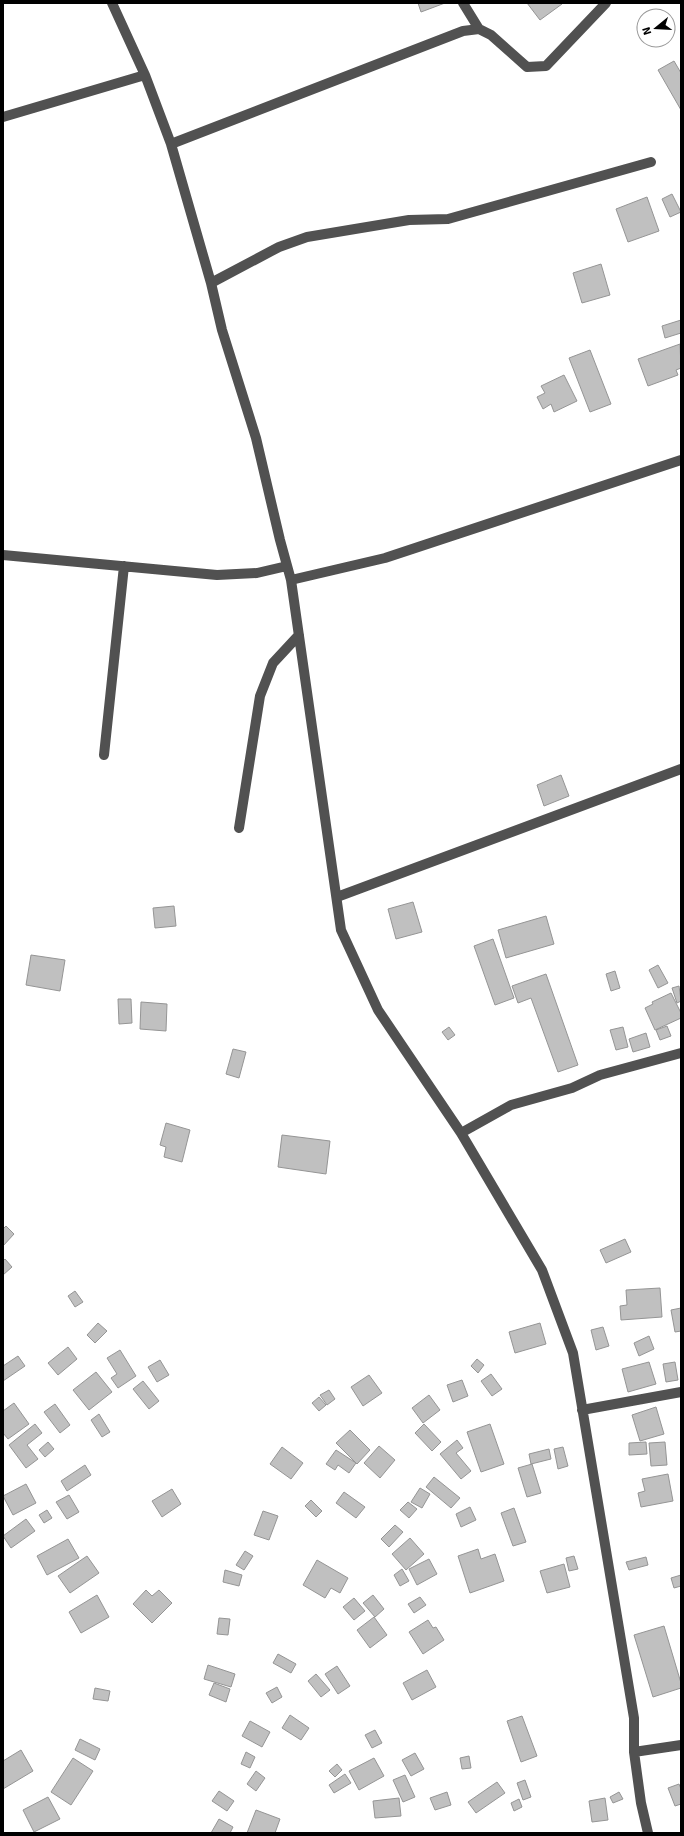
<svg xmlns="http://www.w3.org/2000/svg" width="684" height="1836" font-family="Signika,sans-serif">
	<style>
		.building { fill: #c0c0c0; stroke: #959595 }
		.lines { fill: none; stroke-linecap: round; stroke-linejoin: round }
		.minor { stroke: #515151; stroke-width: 10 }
	</style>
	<rect width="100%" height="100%" fill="#fff"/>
	<path class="building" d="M418,3H445L421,12Z
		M527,3H562V4L540,20Z
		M674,61L681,73V110L658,70Z
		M672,194L681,212L670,217L662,199Z
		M647,197L659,231L628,242L616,209Z
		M601,264L610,295L582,303L573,273Z
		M681,320V333L665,338L662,326Z
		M680,344L681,368L676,370L678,375L648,386L638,359Z
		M590,350L611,404L590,412L569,358Z
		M564,375L577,401L554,412L551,404L543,409L537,397L545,393L541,386Z
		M561,775L569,796L544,806L537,785Z
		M413,902L422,932L396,939L388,909Z
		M174,906L176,926L155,928L153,908Z
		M546,916L554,944L506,958L498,930Z
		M493,939L514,998L495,1005L474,946Z
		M31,955L65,960L60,991L26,985Z
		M658,965L668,983L658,988L649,970Z
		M615,971L620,988L611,991L606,974Z
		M546,974L578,1065L558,1072L531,998L518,1003L512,986Z
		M679,986L681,1001L677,1003L672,988Z
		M671,993L681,1013V1018L655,1030L645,1008L653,1004L652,1002Z
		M118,999H131L132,1023L119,1024Z
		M141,1002L167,1004L166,1031L140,1029Z
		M667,1026L671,1036L660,1040L656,1030Z
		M449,1027L455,1035L448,1040L442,1032Z
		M623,1027L628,1047L616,1050L610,1030Z
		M646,1033L650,1047L633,1052L629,1039Z
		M233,1049L246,1052L239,1078L226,1074Z
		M166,1123L190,1130L182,1162L164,1157L166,1147L160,1145Z
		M282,1135L330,1141L326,1174L278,1167Z
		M6,1226L14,1234L3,1246V1229Z
		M625,1239L631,1252L606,1263L600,1250Z
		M5,1259L12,1267L3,1275V1261Z
		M660,1288L662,1317L621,1320L620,1306L627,1305L626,1290Z
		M75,1291L83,1302L75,1307L68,1296Z
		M681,1308V1331L675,1332L671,1310Z
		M98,1323L107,1331L95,1343L87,1335Z
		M540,1323L546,1344L515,1353L509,1332Z
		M603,1327L609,1346L596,1350L591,1330Z
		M649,1336L654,1349L639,1356L634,1343Z
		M68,1347L77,1359L58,1375L48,1363Z
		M120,1350L136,1376L118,1388L111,1378L117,1374L107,1358Z
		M18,1356L25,1366L3,1381V1366Z
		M477,1359L484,1365L478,1373L471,1366Z
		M160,1360L169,1375L157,1382L148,1367Z
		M649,1362L656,1384L628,1392L622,1369Z
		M675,1362L678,1380L666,1382L663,1364Z
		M96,1372L112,1392L89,1410L73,1390Z
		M491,1374L502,1389L492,1396L481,1381Z
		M369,1375L382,1393L363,1406L351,1387Z
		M462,1380L468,1396L453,1402L447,1385Z
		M143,1381L159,1401L149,1409L133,1389Z
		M329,1390L335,1399L327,1405L320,1395Z
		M429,1395L440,1410L423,1423L412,1408Z
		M319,1397L326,1405L319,1411L312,1403Z
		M14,1403L29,1424L8,1439L3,1433V1411Z
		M55,1404L70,1425L60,1433L44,1412Z
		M656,1407L664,1434L640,1441L632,1415Z
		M99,1414L110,1432L102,1437L91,1420Z
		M35,1424L42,1433L27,1445L38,1459L26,1468L9,1445Z
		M424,1424L441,1442L432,1451L415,1433Z
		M490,1424L504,1464L481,1472L467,1432Z
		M350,1430L370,1450L357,1464L336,1443Z
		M457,1440L463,1448L456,1453L471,1471L461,1479L440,1454Z
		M48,1442L54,1449L45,1457L39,1450Z
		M646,1442L647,1454L629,1455V1443Z
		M665,1442L667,1465L651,1466L649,1443Z
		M379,1446L395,1460L380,1478L364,1463Z
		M282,1447L303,1463L291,1479L270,1464Z
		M563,1447L568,1466L558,1469L554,1449Z
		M549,1449L551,1459L531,1464L529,1454Z
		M336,1450L356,1463L349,1473L338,1465L335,1470L326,1464Z
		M532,1464L541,1493L527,1497L518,1468Z
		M85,1465L91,1475L67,1491L61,1481Z
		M668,1474L673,1501L641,1507L638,1493L645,1491L642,1479Z
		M434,1477L460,1498L451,1508L426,1487Z
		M26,1484L36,1503L13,1515L3,1496Z
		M420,1488L430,1494L422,1508L411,1502Z
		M172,1489L181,1504L162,1517L152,1501Z
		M344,1492L365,1507L356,1518L336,1503Z
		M69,1495L79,1512L67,1519L56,1502Z
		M311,1500L322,1511L316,1517L305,1506Z
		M408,1502L417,1509L409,1518L400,1510Z
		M470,1507L476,1520L461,1527L456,1514Z
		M514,1508L526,1542L513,1546L501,1513Z
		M47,1510L52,1518L44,1523L39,1515Z
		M263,1511L278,1516L269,1540L254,1535Z
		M26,1519L35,1531L11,1548L3,1536Z
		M395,1525L403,1532L389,1547L381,1539Z
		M410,1538L424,1554L406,1570L392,1554Z
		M68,1539L79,1558L47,1575L37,1556Z
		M478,1549L481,1559L495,1554L504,1581L470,1593L458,1556Z
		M245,1551L253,1556L244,1570L236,1565Z
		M87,1556L99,1573L70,1593L58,1576Z
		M574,1556L578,1569L569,1571L566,1558Z
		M646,1557L648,1565L629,1570L626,1562Z
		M429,1559L437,1574L417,1585L409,1569Z
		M317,1560L348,1578L340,1593L331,1588L325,1598L303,1585Z
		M564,1564L570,1587L547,1593L540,1571Z
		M402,1569L409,1581L400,1586L394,1575Z
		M225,1570L242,1575L239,1586L223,1582Z
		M681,1575V1586L674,1588L671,1578Z
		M146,1590L152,1596L159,1590L172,1603L152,1623L133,1604Z
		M97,1595L109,1617L81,1633L69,1612Z
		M373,1595L384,1609L375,1617L363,1603Z
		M420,1597L426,1605L414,1613L408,1604Z
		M354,1598L365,1611L354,1620L343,1607Z
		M374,1617L387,1635L370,1648L357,1630Z
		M219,1618L230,1619L228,1635L217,1634Z
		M428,1620L433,1628L436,1627L444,1640L423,1654L409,1632Z
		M664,1626L681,1683V1688L653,1697L634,1635Z
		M278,1654L296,1664L291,1673L273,1663Z
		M208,1665L235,1674L231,1687L204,1679Z
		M337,1666L350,1686L338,1694L325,1674Z
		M427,1670L436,1687L412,1700L403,1683Z
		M316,1674L330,1690L321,1697L308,1681Z
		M214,1683L230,1689L226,1702L209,1695Z
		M277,1687L282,1697L272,1703L266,1693Z
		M95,1688L110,1691L108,1701L93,1699Z
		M290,1715L309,1728L301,1740L282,1728Z
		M522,1716L537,1756L521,1762L507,1721Z
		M250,1721L270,1732L262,1747L242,1736Z
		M375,1730L382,1743L372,1748L365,1735Z
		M80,1739L100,1749L95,1760L75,1750Z
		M21,1750L33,1771L3,1789V1761Z
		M246,1752L255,1757L250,1768L241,1764Z
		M415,1753L424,1769L411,1776L402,1760Z
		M469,1756L471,1768L462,1769L460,1758Z
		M73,1758L93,1771L71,1805L51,1792Z
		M374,1758L384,1776L359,1790L349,1771Z
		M337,1764L342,1770L335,1777L329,1771Z
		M256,1771L265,1778L256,1791L247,1784Z
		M345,1774L351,1783L334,1793L329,1785Z
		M405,1775L415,1797L403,1802L393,1780Z
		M525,1780L531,1797L523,1800L517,1783Z
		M497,1782L505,1793L476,1813L468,1802Z
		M679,1784L681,1789V1804L675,1806L668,1788Z
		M219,1791L234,1801L227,1811L212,1801Z
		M447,1792L451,1805L435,1810L430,1798Z
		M619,1792L623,1799L613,1803L610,1797Z
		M48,1797L60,1819L34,1832L23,1810Z
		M399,1798L401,1816L375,1818L373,1801Z
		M605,1798L608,1820L592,1822L589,1801Z
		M519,1799L522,1807L514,1811L511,1803Z
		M256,1810L280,1819L275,1833H247Z
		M219,1819L233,1827L230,1833H211Z"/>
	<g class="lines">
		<path class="minor" d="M112,3L145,75L171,144L211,283L222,330L256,438L280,540L291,580L341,930L378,1010L461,1133L542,1270L573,1353L634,1718V1752L681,1745
			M463,3L479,29
			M3,117L145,75
			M171,144L463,31L479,29L491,35L527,67L546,66L606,3
			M211,283L279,247L307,237L409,220L448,219L651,162
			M3,555L217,575L257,573L287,566
			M291,580L385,558L681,460
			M104,755L124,566
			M239,828L260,696L273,663L299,635
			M337,897L681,769
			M461,1133L511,1105L572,1088L600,1075L681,1053
			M582,1410L681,1392
			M634,1752L641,1803L648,1833"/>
	</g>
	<rect width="684" height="1836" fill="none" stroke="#000000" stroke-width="8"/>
	<g transform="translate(656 28) rotate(252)"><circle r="19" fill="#ffffff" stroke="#999999"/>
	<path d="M0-3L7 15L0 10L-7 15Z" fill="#000000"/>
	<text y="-6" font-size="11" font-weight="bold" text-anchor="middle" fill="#000000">N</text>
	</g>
</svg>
